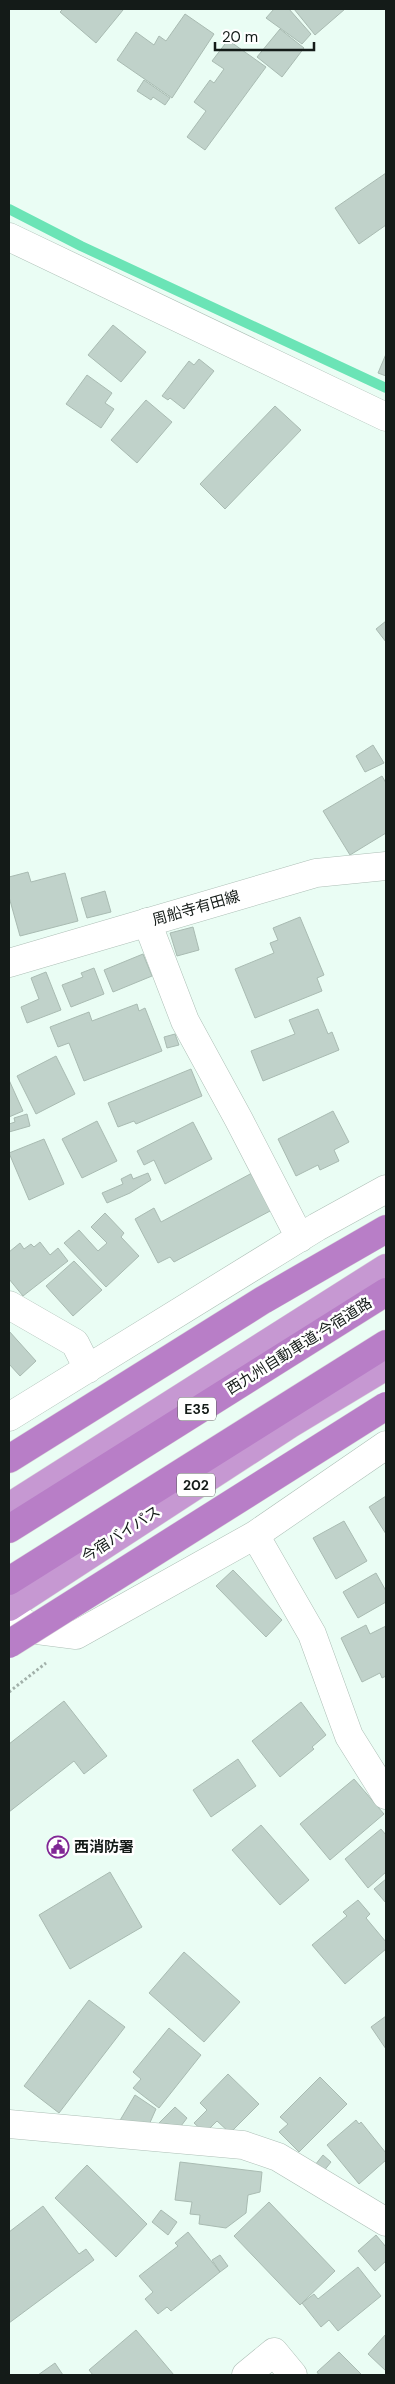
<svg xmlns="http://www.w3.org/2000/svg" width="395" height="2384" font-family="'DM Sans','Noto Sans JP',sans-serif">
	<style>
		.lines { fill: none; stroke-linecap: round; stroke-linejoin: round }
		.stream { stroke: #6be4b6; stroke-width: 10 }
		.building { fill: #c0d2ca; stroke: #a9bbb2 }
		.minor-casing { stroke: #adbfb6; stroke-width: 29 }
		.secondary-casing { stroke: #adbfb6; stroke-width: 29 }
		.trunk-casing { stroke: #d9dbda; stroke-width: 29 }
		.motorway-casing { stroke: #d9dbda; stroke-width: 29 }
		.path { stroke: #a2b1aa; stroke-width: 3; stroke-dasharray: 2.5 2.5; stroke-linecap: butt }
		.minor { stroke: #fff; stroke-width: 28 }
		.secondary { stroke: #fff; stroke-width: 28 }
		.trunk { stroke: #c698d2; stroke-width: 28 }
		.motorway { stroke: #b87ec7; stroke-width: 28 }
		.motorway-bridge-casing { stroke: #d9dbda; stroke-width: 29; stroke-linecap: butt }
		.motorway-bridge { stroke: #b87ec7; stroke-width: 28 }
		.labels { text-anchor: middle; stroke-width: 5; stroke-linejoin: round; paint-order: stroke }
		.shield { fill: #fff; stroke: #5a5f5d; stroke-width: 1 }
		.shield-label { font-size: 14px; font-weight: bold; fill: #141b18 }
		.street-label { font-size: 15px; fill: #141b18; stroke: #fff }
		.poi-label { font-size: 15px; font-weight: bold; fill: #141b18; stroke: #fff; text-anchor: start }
	</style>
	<rect width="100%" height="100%" fill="#eafdf4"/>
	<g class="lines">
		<path class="stream" d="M9,209L81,246L386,388"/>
	</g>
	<path class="building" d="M63,9H123V10L96,43L60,12Z
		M274,9H289L311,34L302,44L266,18Z
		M294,9H345L315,35Z
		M185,14L214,34L172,98L117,60L136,32L154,45L159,36L166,41Z
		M280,29L304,48L282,77L257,57Z
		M228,40L266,67L205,150L187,137L206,111L194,102L210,80L214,83L224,69L212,61Z
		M144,80L170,98L165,105L153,97L151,100L137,91Z
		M386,173V225L359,244L335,208Z
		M113,325L146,352L121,382L88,355Z
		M386,354V376L378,373Z
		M199,359L214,371L184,409L170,398L168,400L162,396L189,361L194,365Z
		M87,375L112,393L105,403L114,409L101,428L66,404Z
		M146,400L172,422L137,463L111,440Z
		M275,406L301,430L225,509L200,484Z
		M386,621V642L376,629Z
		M373,745L384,763L365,772L356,756Z
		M382,776L386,783V833L350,855L323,811Z
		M28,872L31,882L65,873L78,921L20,936L9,897V877Z
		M105,891L111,912L87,918L81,898Z
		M300,917L324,975L317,978L322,991L255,1018L235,969L274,953L270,943L278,940L273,928Z
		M193,927L199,950L177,956L170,933Z
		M143,954L152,976L113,992L104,970Z
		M94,968L104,994L71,1007L62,985L83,977L81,973Z
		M46,972L61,1010L27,1023L21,1007L39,999L31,978Z
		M137,1004L139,1011L145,1008L162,1051L84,1081L69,1043L58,1047L50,1027L89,1012L92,1021Z
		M318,1009L328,1034L332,1032L339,1050L263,1081L251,1051L295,1034L289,1020Z
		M175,1034L179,1045L167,1048L164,1037Z
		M56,1056L75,1094L36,1114L17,1076Z
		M191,1069L202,1096L136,1124L134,1121L118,1127L108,1103Z
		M9,1080L23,1111L9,1117Z
		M333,1111L349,1142L334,1150L339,1161L320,1170L318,1165L296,1176L278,1139Z
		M27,1114L30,1126L9,1132V1124L15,1122L14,1118Z
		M97,1121L117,1161L82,1178L62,1139Z
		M193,1122L212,1159L165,1184L154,1160L144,1165L137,1151Z
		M44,1139L64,1184L29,1200L9,1153Z
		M148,1173L151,1180L130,1193L107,1203L102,1193L123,1184L121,1179L131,1174L133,1179Z
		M252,1173L272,1210L174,1262L170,1257L158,1263L135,1219L154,1208L161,1222Z
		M105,1213L124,1233L121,1237L139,1256L106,1287L64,1243L79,1230L98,1251L107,1243L91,1227Z
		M40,1242L50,1255L58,1248L68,1261L23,1296L9,1279V1252L20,1243L24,1249L31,1244L34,1247Z
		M74,1261L102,1290L73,1316L46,1286Z
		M9,1331L36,1361L20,1376L9,1364Z
		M386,1496V1534L369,1507Z
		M344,1521L367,1561L336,1579L313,1538Z
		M233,1570L282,1620L266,1637L216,1586Z
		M376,1573L386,1591V1602L358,1618L343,1592Z
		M366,1625L370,1634L386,1626V1676L382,1678L380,1673L362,1682L341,1638Z
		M64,1701L107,1756L84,1774L74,1761L9,1812V1744Z
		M301,1702L326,1735L312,1747L314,1749L280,1777L252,1741Z
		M238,1759L256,1786L211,1817L193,1790Z
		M354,1779L384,1814L330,1860L300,1824Z
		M261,1825L309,1880L280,1905L232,1850Z
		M381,1829L386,1835V1872L368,1888L345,1859Z
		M110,1872L142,1927L70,1969L39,1915Z
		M386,1879V1903L374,1889Z
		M358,1900L370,1914L366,1918L386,1942V1949L345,1984L312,1945L347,1916L343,1912Z
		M184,1952L240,2002L204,2042L149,1993Z
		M89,2000L125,2027L59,2113L24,2086Z
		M386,2016V2049L371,2027Z
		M169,2028L201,2055L159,2108L133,2088L141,2079L133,2072Z
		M228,2074L259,2104L230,2133L217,2121L205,2133L194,2123L207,2110L200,2103Z
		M320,2077L347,2104L299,2152L279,2132L288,2124L280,2117Z
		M135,2095L156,2109L148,2127L119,2122Z
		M175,2107L187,2118L181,2126L159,2123Z
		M356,2120L359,2124L361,2122L386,2153V2160L359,2184L327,2145Z
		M323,2155L331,2162L323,2172L315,2165Z
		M180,2162L262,2172L260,2192L248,2195L246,2213L226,2228L199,2224L200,2215L190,2214L192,2202L175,2200Z
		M87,2165L147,2224L116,2257L55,2198Z
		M269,2202L335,2271L300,2305L234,2236Z
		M43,2206L79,2254L86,2249L94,2260L9,2323V2232Z
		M161,2210L177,2222L168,2235L152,2222Z
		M188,2232L220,2272L171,2311L167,2307L158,2314L145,2299L153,2292L139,2276L178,2246L175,2243Z
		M376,2235L386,2247V2261L375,2271L358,2251Z
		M220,2255L228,2266L220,2272L212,2260Z
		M358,2267L381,2296L338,2331L329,2320L321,2327L302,2303L314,2294L318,2299Z
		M136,2330L174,2375H93L89,2370Z
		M386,2334V2371L368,2354Z
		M339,2352L362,2375H319L317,2372Z
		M55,2363L63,2375H38Z"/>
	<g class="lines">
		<g class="minor-casing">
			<path id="minor" d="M9,237L386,417
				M147,922L185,1021L239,1120L300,1238
				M9,1305L75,1343L88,1369
				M9,1417L317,1227L386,1189
				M255,1535L312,1634L349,1736L386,1795
				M9,1614L37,1630L76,1635L255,1535L386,1445
				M9,2124L243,2145L278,2157L386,2222
				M246,2375L274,2352L293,2375"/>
		</g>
		<g class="secondary-casing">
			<path id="secondary" d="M9,963L316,873L386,866"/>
		</g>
		<g class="trunk-casing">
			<path id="trunk" d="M9,1507L386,1268
				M9,1607L290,1424L386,1366"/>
		</g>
		<g class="motorway-casing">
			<path id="motorway" d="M9,1459L263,1300L386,1229
				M9,1529L386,1292
				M9,1581L386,1344"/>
		</g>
		<path class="path" d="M9,1692L46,1663"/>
		<use href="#minor" class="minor"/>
		<use href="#secondary" class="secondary"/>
		<use href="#trunk" class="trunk"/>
		<use href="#motorway" class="motorway"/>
		<g class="motorway-bridge-casing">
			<path id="motorway-bridge" d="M9,1644L386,1406"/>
		</g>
		<use href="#motorway-bridge" class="motorway-bridge"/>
	</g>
	<defs>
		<g id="civic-ring" transform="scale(1.125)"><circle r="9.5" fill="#fff" stroke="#802795" stroke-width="1.5"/><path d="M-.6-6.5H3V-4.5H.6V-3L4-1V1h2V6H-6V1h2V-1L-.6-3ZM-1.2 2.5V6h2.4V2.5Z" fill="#802795"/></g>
	</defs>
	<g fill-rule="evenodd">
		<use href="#civic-ring" x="58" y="1847"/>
	</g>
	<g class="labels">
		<g class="shield">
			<rect x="178" y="1397.5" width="38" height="23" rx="4"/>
			<rect x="177" y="1473.5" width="38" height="23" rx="4"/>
		</g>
		<g class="shield-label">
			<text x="197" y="1414">E35</text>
			<text x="196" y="1490">202</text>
		</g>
		<g class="street-label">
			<text transform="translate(196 908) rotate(-16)" y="5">周船寺有田線</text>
			<text transform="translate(299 1346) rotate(-32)" y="5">西九州自動車道;今宿道路</text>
			<text transform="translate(121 1534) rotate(-33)" y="5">今宿バイパス</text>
		</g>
		<g class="poi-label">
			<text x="74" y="1852">西消防署</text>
		</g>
	</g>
	<rect width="395" height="2384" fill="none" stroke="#141b18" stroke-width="20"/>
	<path d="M215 42v8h99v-8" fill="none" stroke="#141b18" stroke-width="2.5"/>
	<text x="222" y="42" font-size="15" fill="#141b18" stroke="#ffffff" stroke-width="4" paint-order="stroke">20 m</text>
</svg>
